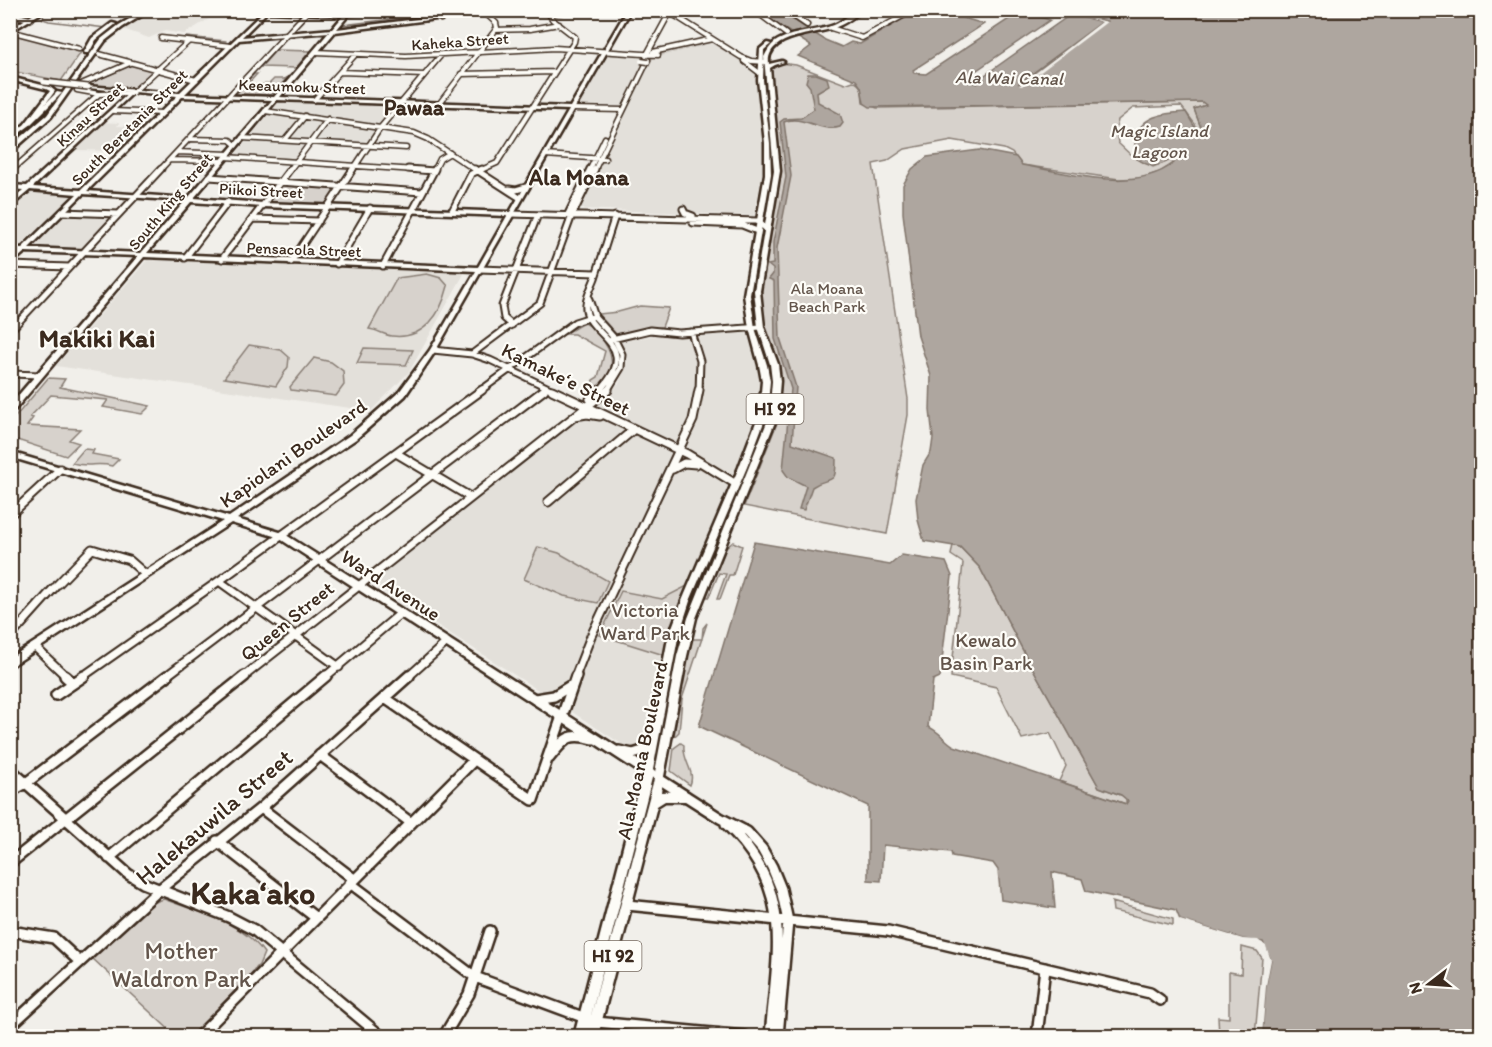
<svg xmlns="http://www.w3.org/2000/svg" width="1492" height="1047" font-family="Itim,sans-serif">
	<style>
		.built { fill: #e3e0da }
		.green { fill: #d7d2cc; stroke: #897e75; stroke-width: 1.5 }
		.water { fill: #aea69f; stroke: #80746b; stroke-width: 1.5 }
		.pier { fill: #f1efea }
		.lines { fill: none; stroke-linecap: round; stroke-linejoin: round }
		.stream { stroke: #80746b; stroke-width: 1.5 }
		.minor-tunnel { stroke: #cdc8c1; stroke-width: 4; stroke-dasharray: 4 2; stroke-linecap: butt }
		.minor-far3-casing { stroke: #3b2a1e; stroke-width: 7 }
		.minor-far2-casing { stroke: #3b2a1e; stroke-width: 9 }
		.minor-far1-casing { stroke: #3b2a1e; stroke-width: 11 }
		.minor-casing { stroke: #3b2a1e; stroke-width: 14 }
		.major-casing { stroke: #3b2a1e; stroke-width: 5 }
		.highway-casing { stroke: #3b2a1e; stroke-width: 5 }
		.minor-far3 { stroke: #fdfcf7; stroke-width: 4 }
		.minor-far2 { stroke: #fdfcf7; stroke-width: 5 }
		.minor-far1 { stroke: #fdfcf7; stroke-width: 7 }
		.minor { stroke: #fdfcf7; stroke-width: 9 }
		.major { fill: #fdfcf7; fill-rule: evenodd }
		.highway { fill: #fdfcf7; fill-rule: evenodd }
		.minor-bridge-casing { stroke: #3b2a1e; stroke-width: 7; stroke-linecap: butt }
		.major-bridge-casing { stroke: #3b2a1e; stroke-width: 8; stroke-linecap: butt }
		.minor-bridge { stroke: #fdfcf7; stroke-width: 4 }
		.major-bridge { stroke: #fdfcf7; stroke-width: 5 }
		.labels { text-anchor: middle; stroke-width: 4.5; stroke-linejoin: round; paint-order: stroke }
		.far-street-label { font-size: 16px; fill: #3b2a1e; stroke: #fdfcf7 }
		.far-park-label { font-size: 16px; fill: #62544a; stroke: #fdfcf7 }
		.far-water-label { font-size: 18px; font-style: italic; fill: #63554b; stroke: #fdfcf7 }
		.shield { fill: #fdfcf7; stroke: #75695f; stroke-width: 1.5 }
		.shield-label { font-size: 18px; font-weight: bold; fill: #3b2a1e }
		.street-label { font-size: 20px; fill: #3b2a1e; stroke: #fdfcf7 }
		.park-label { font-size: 20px; fill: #62544a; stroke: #fdfcf7 }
		.far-district-label { font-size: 22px; font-weight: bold; fill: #3b2a1e; stroke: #fdfcf7 }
		.near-street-label { font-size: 24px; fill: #3b2a1e; stroke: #fdfcf7 }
		.near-park-label { font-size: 24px; fill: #62544a; stroke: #fdfcf7 }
		.district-label { font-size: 26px; font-weight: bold; fill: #3b2a1e; stroke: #fdfcf7 }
		.near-district-label { font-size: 32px; font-weight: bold; fill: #3b2a1e; stroke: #fdfcf7 }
	</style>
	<rect width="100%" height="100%" fill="#f1efea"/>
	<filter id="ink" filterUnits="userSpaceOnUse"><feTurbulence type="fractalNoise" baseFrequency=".0167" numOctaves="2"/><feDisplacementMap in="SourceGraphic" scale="12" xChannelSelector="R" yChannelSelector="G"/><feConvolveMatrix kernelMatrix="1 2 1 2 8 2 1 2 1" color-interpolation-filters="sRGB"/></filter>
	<g filter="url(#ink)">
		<path class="built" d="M158,11H222L184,34L165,31L149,38L123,29Z
			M699,42L715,44L754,70L766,157L754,216L580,209L623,110L578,107L610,52L648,54Z
			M279,102L394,105L366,145L309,141L295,161L234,156Z
			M101,122L119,123L117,126L145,127L121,151L71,150Z
			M30,191L74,195L19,246H11V209Z
			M68,212L115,214L82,248L34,247Z
			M147,260L345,267L465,272L409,372L371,411L56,366Z
			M744,332L750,335L761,370L763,395L755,428L674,619L656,685L646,743L641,749L631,750L372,583L609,393L619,383L624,370L625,358L622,341L656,335L687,337Z"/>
		<path class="green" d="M11,33L82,51L61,81L11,71Z
			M276,50L310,51L296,68L261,67Z
			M780,63L796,65L845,84L853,81C863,85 862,92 863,103L877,108L1202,102L1207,105L1194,109L1203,133L1197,131L1195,124L1181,106L1133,108L1118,120L1116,129L1118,143L1133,157L1153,167L1170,160L1174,163L1160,172L1141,178L1119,179L1022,165L1012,153L1004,149L952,140L905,149L887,161L873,164L908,399V415L887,534L744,506L781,413L780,375L765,327L761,299L767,238L781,163L770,71L774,64Z
			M131,65L154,71L134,89L127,91L86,85Z
			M254,74H257L246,86L269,84L274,79H284L289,76L271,95L236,94Z
			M283,185L338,188L325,205L269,202Z
			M427,274L441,278L448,286C441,314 424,340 392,336C383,335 378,330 369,329L397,278Z
			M640,306L669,308L662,327L637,330L617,335L598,314L618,312Z
			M583,323C590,324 593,329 598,334C615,354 617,369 598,389L591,386L593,380L598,377L605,351L574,334H565Z
			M249,345L281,350L289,357L288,367L276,386L224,378Z
			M364,348L413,350L406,365L357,363Z
			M314,358L331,362L343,371L344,385L336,396L291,390L290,387Z
			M48,378L65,379L60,387L150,406L142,414L103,407L108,400L51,395L30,417L33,418L27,426L80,429L69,440L79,443L66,456L11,438V422Z
			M84,449L94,450L92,454L119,459L112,466C96,462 89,468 72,463Z
			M733,542L742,546L733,575H729L720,599H717L726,574L719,573L709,597H706L726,548Z
			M953,545L960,547L980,568L1027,658L1099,787L1126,797V804L1059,781L1066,766L1050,733L1022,739L996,687L951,677L963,563L951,555Z
			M538,547L559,553L608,581L598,603L564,596L524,579Z
			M687,586L674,619L664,655L600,635L621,591L662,599Z
			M707,623L682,699L679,732L674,737L681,684L692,639H702L703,628Z
			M681,743L684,745C682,761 696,771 690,785L671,771L674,748Z
			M164,899C197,912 243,922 264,953L259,965L192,1036H176L92,958C110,942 142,903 164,899Z
			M1112,902L1173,919V925L1113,911Z
			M1242,947L1257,951L1262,958L1255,1036H1219L1218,1017L1229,1018V972L1241,974Z"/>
		<path class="water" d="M757,11H779L825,40L842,47L851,42L860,44L915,12L955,11L950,14L984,24L913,70L914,73L926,74L1021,11L1050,20L964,79L977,84L984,79L982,77L1067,17H1082L1102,22L1018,84L1107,21L1080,15L1078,11H1481V1036H1262L1266,986L1271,960L1263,942L1243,939L1180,920L1176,910L1086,891L1082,879L1052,872L1055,908L1001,900L998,870L993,863L952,856L951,852L883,845L881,881L868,880V806L699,726L754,542L890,565L902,555L946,562L952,576L940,677L933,680L928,727C937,729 945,741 954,746L1126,804L1128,801L1121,795L1099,787L1027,658L980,568L960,547L924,541L918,520L916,499L923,465L931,452L933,438L930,410L931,376L918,336L903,213V185L912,169L927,157L979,150L1016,157L1022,165C1068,173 1134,194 1174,163L1170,160C1158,168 1147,168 1136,157C1136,152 1135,147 1135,142C1138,115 1165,113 1186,112L1197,131L1203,133L1194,109L1206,105L1202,102L870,107L864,103L861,87L856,80L798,56L811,46Z
			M808,74H816L827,78L829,85L817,92L818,102L840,114L843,123L840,127C821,133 801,114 784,122L791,176L777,248L780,338L796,387L792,443L836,458C836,488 832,474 812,487L804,510L799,509L806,486L788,477L783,470L791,389L775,339L774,281L769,279L773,274V269L768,265L773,264V242L786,177L780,122L784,119L801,118L814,109L810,87L806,82Z"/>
		<path class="pier" d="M1072,14L1107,22L1022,86H1019L1102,22Z
			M1180,920L1243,939L1258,940L1266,946L1271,960L1266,986L1262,1036H1259L1262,991L1268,960L1264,948L1257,943L1242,942L1179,922Z"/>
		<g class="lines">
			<path class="stream" d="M44,12L43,19L49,21L106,28
				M442,12L446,10
				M17,15L38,11
				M342,25L434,14
				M186,37L226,41"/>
			<path class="minor-tunnel" d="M648,56V60L656,55L702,44"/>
			<g class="minor-far3-casing">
				<path id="minor-far3" d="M437,10L441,19
					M666,10L741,57L751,61L766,62
					M754,10L786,34
					M785,10L807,25
					M1027,10L1063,12
					M10,14L30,19
					M348,14L413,10
					M549,14L572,10
					M831,28L862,38L914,10
					M495,30L530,29L559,24
					M10,31L79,49
					M161,38L231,46
					M316,52L406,56L555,48L658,55
					M653,52L712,39
					M99,54L196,80
					M646,56L670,12
					M744,61L761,74
					M130,63L79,85L77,90L99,94L132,93L188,42
					M340,72L424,75
					M461,74L555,72
					M314,100L356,54
					M436,108L497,28L496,23L483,11
					M572,109L623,110
					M113,111L163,113
					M265,111L414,133L428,139L477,171
					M10,130L18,132
					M242,138L406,148
					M190,139L230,140L236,145
					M285,140L305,116
					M177,152L229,154
					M545,155L605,159
					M226,157L430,171
					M170,160L222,161
					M11,171L99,94
					M159,171L309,10
					M289,171L328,119
					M352,171L381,127L442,54
					M434,171L440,159L450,153
					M479,171L497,163L574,42L575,37L553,20L546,10
					M589,171L605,138
					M594,171L648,60"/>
			</g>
			<g class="minor-far2-casing">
				<path id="minor-far2" d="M408,169L434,171
					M475,169L520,198
					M10,172L13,169
					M209,177L422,192
					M509,189L516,190L526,187
					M683,209L685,213L693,216
					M452,211L471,174L482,169
					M62,212L119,214
					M511,214L758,221L766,229
					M568,214L590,169
					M253,219L319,221
					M693,223L742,225L757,231
					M185,258L228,202
					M222,259L290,169
					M291,262L353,169
					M337,264L370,208
					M10,265L69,267
					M383,266L435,169
					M479,269L596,273
					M589,299L595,317L614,338L622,354L621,368L607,391
					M512,325L504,318L502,306L537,217
					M10,331L161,169
					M691,332L700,361L699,391
					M612,339L650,330L679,333L761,327
					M433,350L472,354L490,360L555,391
					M472,354L540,303L571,218L595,169
					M10,374L40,375
					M480,391L575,322L594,316
					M542,391L546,388
					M599,391C646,342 582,336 586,304C587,295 592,286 595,278C602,257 608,237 615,216"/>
			</g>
			<g class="minor-far1-casing">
				<path id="minor-far1" d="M552,390L687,454L736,484
					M590,399L600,390
					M575,416L587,414L600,416
					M396,453L470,497
					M673,469L684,463L696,464
					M548,502L633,430
					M10,515L60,469
					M219,581L339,667
					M58,584L92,549L129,560L145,574
					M10,637L54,588
					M35,647L67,677
					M82,677L219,581L482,390
					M165,677L544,390
					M243,677L608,390
					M325,677L401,613
					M408,677L447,642
					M575,677L591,636L693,420L699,390"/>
			</g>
			<g class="minor-casing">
				<path id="minor" d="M65,676L73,683
					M56,695L84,676
					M385,698L533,800L576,676
					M535,699L554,696L570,686
					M619,751L633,754L646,750L649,742
					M320,755L410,822
					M549,758C565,739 567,732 593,739
					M10,769L128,874L143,883L229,917L254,930L381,1036
					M659,779L720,818L747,832L762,849L772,867L781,889L788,921L778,1036
					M10,792L26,783L167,676
					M261,808L354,879
					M726,824C795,889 777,951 770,1036
					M217,841L316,918
					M109,858L326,676
					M10,863L245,676
					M350,883L475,977L596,1022L744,1036
					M627,905L888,931L1150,993L1160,1000
					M10,931L54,938L80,962
					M10,1026L160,889L261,808L409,676
					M199,1036L474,760
					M444,1036L469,994L490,931
					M1037,1036L1045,968"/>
			</g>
			<g class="major-casing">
				<path id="major" d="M40,10H46L10,32V29Z
					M246,10L346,13L348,10H353L337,29L490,10H507L335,32L280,97L570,107L627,10H631L436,350L405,396L356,439L237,519L283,533L644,764L668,638L682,601L739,467L759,414L762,381L759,365L749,328L744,295L765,174V143L758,80L760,49L767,43L771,44L764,50L763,80L770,143L771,174L750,295L755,328L767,365L770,381L767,414L747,467L690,601L678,638L653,770L655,772L677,656L688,618L769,417L772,381L770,364L758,327L754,291L774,171L764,57C767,51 770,46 775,42C792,31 815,32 834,25C844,21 852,10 863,10C854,17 845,24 834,28C814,35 766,35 769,64L782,61L784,62L775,65L770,68L780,171L760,291L764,327L778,364L780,381L777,417L696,618L687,656L661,792L685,791L689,793L690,796L689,799L685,801H665L657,806L598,1036H574L642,774L277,537L231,523L10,667V658L223,521L10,457V452L229,517L350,435L399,392L430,350L476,271L144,257L13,412H10V405L138,256L25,252L10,265V259L18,251H10V247L22,248L77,194L30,190L10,207V201L23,190L10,189V185L27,186L130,92L88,88L86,87V86L179,93L263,12ZM267,12L344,15L332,29L242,37ZM329,32L274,97L185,94L239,40ZM134,92L177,96L81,190L33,187ZM182,97L272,100L188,198L87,191ZM277,100L569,110L510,212L263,203L194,198ZM83,194L185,201L141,253L29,248ZM191,202L263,207L507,216L478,267L147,253ZM654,777V779L589,1023L652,778Z
					M10,77L50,87L55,91L29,126L10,140V136L25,124L50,91L46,89L10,80Z"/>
			</g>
			<g class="highway-casing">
				<path id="highway" d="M145,10H151L123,27L105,41L51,117L10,153V147L47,115L101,39L119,25Z
					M112,23L116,24L96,40L89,53H85L84,52L92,38Z
					M57,92L62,93L29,126H25V124Z"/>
			</g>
			<use href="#minor-far3" class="minor-far3"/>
			<use href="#minor-far2" class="minor-far2"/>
			<use href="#minor-far1" class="minor-far1"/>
			<use href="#minor" class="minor"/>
			<use href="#major" class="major"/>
			<use href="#highway" class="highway"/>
			<g class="minor-bridge-casing">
				<path id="minor-bridge" d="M641,61L648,62"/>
			</g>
			<g class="major-bridge-casing">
				<path id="major-bridge" d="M44,82L88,87"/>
			</g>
			<use href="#minor-bridge" class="minor-bridge"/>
			<use href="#major-bridge" class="major-bridge"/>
		</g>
	</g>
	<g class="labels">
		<g class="far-street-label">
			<text transform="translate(460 41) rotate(-4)" y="6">Kaheka Street</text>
			<text transform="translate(302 86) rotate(2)" y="6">Keeaumoku Street</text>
			<text transform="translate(90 114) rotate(-43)" y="6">Kinau Street</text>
			<text transform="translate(129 127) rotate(-45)" y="6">South Beretania Street</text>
			<text transform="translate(261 190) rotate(3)" y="6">Piikoi Street</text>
			<text transform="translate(170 201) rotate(-50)" y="6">South King Street</text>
			<text transform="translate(304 249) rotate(2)" y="6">Pensacola Street</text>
		</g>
		<g class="far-park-label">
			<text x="827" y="294">Ala Moana<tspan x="827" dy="18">Beach Park</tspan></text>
		</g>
		<g class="far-water-label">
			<text transform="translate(1009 78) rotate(1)" y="6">Ala Wai Canal</text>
			<text x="1159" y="137">Magic Island<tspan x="1159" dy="21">Lagoon</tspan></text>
		</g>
		<g class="shield">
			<rect x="746.5" y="394" width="57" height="30" rx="4.5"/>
			<rect x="584.5" y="941" width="57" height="30" rx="4.5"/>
		</g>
		<g class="shield-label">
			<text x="775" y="415">HI 92</text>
			<text x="613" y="962">HI 92</text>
		</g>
		<g class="street-label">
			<text transform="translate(566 379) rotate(26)" y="7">Kamakeʻe Street</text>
			<text transform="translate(293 453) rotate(-35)" y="7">Kapiolani Boulevard</text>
			<text transform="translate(391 585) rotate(33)" y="7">Ward Avenue</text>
			<text transform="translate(287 621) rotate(-39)" y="7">Queen Street</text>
			<text transform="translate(642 750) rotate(-78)" y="7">Ala Moana Boulevard</text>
		</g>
		<g class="park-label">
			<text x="645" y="617">Victoria<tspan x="645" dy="23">Ward Park</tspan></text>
			<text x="986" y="647">Kewalo<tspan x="986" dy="23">Basin Park</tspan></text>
		</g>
		<g class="far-district-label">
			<text x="414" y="115">Pawaa</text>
			<text x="579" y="185">Ala Moana</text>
		</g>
		<g class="near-street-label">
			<text transform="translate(214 817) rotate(-40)" y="8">Halekauwila Street</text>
		</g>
		<g class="near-park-label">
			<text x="181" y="959">Mother<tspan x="181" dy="28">Waldron Park</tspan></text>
		</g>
		<g class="district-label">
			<text x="97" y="347">Makiki Kai</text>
		</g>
		<g class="near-district-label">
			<text x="253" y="904">Kaka‘ako</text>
		</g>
	</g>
	<rect width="1492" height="1047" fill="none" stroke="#fdfcf7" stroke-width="36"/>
	<rect x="18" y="18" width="1456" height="1011" fill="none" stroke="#3b2a1e" stroke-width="2" filter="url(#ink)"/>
	<g transform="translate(1429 984) rotate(253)" stroke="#fdfcf7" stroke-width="4.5" paint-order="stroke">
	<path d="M0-4.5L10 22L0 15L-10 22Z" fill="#3b2a1e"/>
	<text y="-9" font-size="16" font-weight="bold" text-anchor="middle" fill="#3b2a1e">N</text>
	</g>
</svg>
